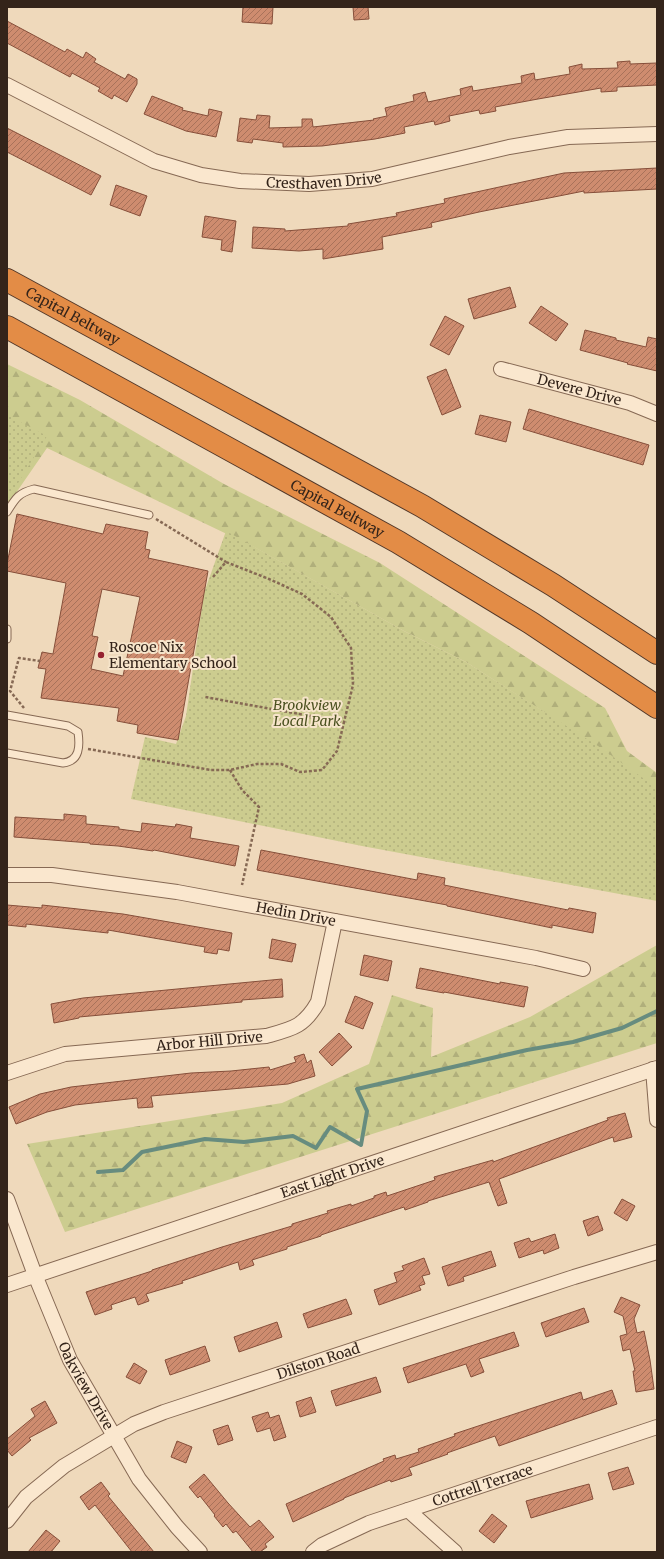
<svg xmlns="http://www.w3.org/2000/svg" width="664" height="1559" font-family="Merriweather,serif">
	<style>
		.forest { fill: url(#forest-firs) }
		.park { fill: url(#park-dots) }
		.lines { fill: none; stroke-linecap: round; stroke-linejoin: round }
		.stream { stroke: #678c7f; stroke-width: 4 }
		.building { fill: url(#building-hatch); stroke: #864f3a; fill-rule: evenodd }
		.lane-casing { stroke: #866954; stroke-width: 9 }
		.street-casing { stroke: #866954; stroke-width: 16 }
		.highway-casing { stroke: #533829; stroke-width: 24 }
		.path { stroke: #866954; stroke-width: 2.5; stroke-dasharray: 3 2; stroke-linecap: butt }
		.lane { stroke: #fae7ce; stroke-width: 7 }
		.street { stroke: #fae7ce; stroke-width: 14 }
		.highway { stroke: #e38c46; stroke-width: 22 }
		.poi-dot { fill: #962331; stroke: #f6e4ca; stroke-width: 1.5 }
		.labels { text-anchor: middle; stroke-width: 4; stroke-linejoin: round; paint-order: stroke }
		.street-label { font-size: 14px; fill: #34241a; stroke: #f6e4ca }
		.poi-label { font-size: 14px; fill: #34241a; stroke: #f6e4ca; text-anchor: start }
		.park-label { font-size: 14px; font-style: italic; fill: #4b5120; stroke: #f6e4ca }
	</style>
	<defs>
		<pattern id="forest-firs" width="22" height="20" patternUnits="userSpaceOnUse"><rect width="22" height="20" fill="#cccc8f"/><path d="M5 1l3.5 6h-7zM16 11l3.5 6h-7z" fill="#b0af7b"/></pattern>
		<pattern id="park-dots" width="8" height="8" patternUnits="userSpaceOnUse"><rect width="8" height="8" fill="#cccc8f"/><path d="M2 2h.1M6 6h.1" fill="none" stroke="#b0af7b" stroke-width="1.8" stroke-linecap="round"/></pattern>
		<pattern id="building-hatch" width="6" height="6" patternUnits="userSpaceOnUse"><rect width="6" height="6" fill="#ce8c6f"/><path d="M-1 1l2-2M0 6l6-6M5 7l2-2" fill="none" stroke="#a8725a"/></pattern>
	</defs>
	<rect width="100%" height="100%" fill="#efd9bb"/>
	<path class="forest" d="M7,364L80,400L224,484L380,563L605,708L627,751L657,773V884L544,712L466,662L404,631L254,547L47,448L7,506Z
		M657,945V1043L65,1232L27,1144L282,1103L369,1064L392,995L433,1008L431,1057L530,1017Z"/>
	<path class="park" d="M7,415L47,436L7,501Z
		M226,531L404,631L466,662L598,746L657,788V901L362,846L131,799L145,737L176,744L186,716L204,593Z"/>
	<g class="lines">
		<path class="stream" d="M98,1172L123,1170L142,1152L205,1139L244,1142L293,1136L316,1148L330,1127L361,1145L367,1111L357,1089L527,1050L573,1042L622,1028L657,1011"/>
	</g>
	<path class="building" d="M243,7H273L272,24L242,22Z
		M353,7H368L369,19L354,20Z
		M7,21L65,52L67,49L83,58L86,52L96,59L94,62L125,79L128,74L137,79V84L127,102L114,95L112,99L98,91L100,88L72,73L70,77L7,43Z
		M630,61V64L657,63V85L617,87V91L601,92V88L538,99L495,107L496,111L480,114L479,110L449,116L450,121L435,125L434,121L404,127L405,133L375,139L322,146L283,147V143L253,139L252,143L237,141L240,118L256,120L257,115L270,116L269,128L302,127V119H312L313,127L374,120L373,119L387,116L385,108L414,101L413,95L425,92L428,102L461,95L460,89L472,86L473,91L522,83L521,76L534,73L535,80L570,74L569,67L582,64V69L618,68L617,62Z
		M152,96L183,108L182,110L208,116L209,109L222,112L216,137L186,131L144,114Z
		M7,128L101,176L91,195L7,152Z
		M657,168V189L584,193V191L479,212L431,223L432,227L382,237L383,249L323,259V249L299,251L252,248L253,227L285,229V231L348,226V224L397,216L396,213L445,203L444,199L564,173Z
		M116,185L147,196L140,216L110,205Z
		M205,216L236,221L232,252L221,250L222,240L202,237Z
		M510,287L516,307L474,319L468,299Z
		M541,306L568,324L556,341L529,323Z
		M445,316L464,326L449,355L430,345Z
		M585,330L616,338V340L646,347L648,337L657,339V371L627,364L628,363L580,350Z
		M446,369L461,407L442,415L427,377Z
		M529,409L649,445L643,465L523,429Z
		M480,415L511,422L506,442L475,434Z
		M17,514L103,534L106,524L148,532L145,549L150,550L148,558L208,571L178,740L137,733L138,725L117,721L119,708L41,698L46,669L38,668L42,652L53,654L66,583L7,571V564ZM102,589L140,597L123,676L91,669L98,637L92,636Z
		M64,814L86,816V824L119,827V829L141,832L142,823L175,827L176,824L192,827L190,838L239,846L235,866L154,850L153,851L118,846L90,844V843L14,837L15,817L64,820Z
		M261,850L417,880L418,873L445,878L444,885L568,910L569,908L596,913L593,933L552,925V928L447,906V905L257,870Z
		M7,905L42,908V905L123,914L232,933L229,951L218,949L217,954L204,952L205,947L108,930V933L26,924V927L7,925Z
		M272,939L296,944L292,962L269,958Z
		M364,955L392,961L388,981L360,975Z
		M420,968L500,984V982L528,987L524,1007L444,992V993L416,988Z
		M282,979L283,997L242,1000V1002L79,1017V1018L54,1023L51,1004L83,998Z
		M355,996L373,1003L363,1029L345,1022Z
		M339,1033L352,1047L332,1066L319,1052Z
		M304,1054L307,1063L311,1060L315,1076L288,1084L151,1096L153,1107L138,1108L137,1098L75,1105L47,1112L16,1124L9,1107L40,1094L71,1087L191,1073L231,1071L269,1067L270,1070L296,1062L294,1057Z
		M625,1113L632,1137L614,1142L613,1137L499,1179L507,1203L498,1206L489,1182L428,1201V1202L405,1210L404,1207L321,1235V1236L287,1247V1249L252,1260L254,1265L240,1270L238,1262L182,1281L183,1283L146,1294L149,1301L138,1305L135,1297L111,1305L112,1309L95,1315L86,1292L152,1271V1270L222,1247L292,1226V1224L328,1213L327,1211L351,1204V1206L374,1198V1196L386,1192L387,1196L435,1180L434,1177L493,1160V1162L608,1120L607,1118Z
		M622,1199L635,1206L627,1221L614,1213Z
		M598,1216L603,1230L588,1236L583,1221Z
		M555,1234L559,1248L544,1254L543,1250L519,1258L514,1243L529,1238L531,1242Z
		M491,1251L496,1266L463,1277L464,1281L448,1286L442,1267Z
		M424,1258L430,1274L422,1276L425,1284L419,1286L421,1290L379,1305L374,1290L397,1282L394,1273L404,1270L402,1266Z
		M621,1297L640,1305L634,1319L637,1333L644,1331L650,1360L654,1389L636,1392L633,1371H635L630,1349L623,1351L620,1336L627,1334L623,1316L614,1312Z
		M346,1299L352,1314L308,1328L303,1314Z
		M584,1308L589,1322L546,1337L541,1323Z
		M277,1322L282,1337L239,1352L234,1337Z
		M514,1332L519,1346L479,1359L484,1372L471,1377L466,1364L408,1383L403,1368Z
		M205,1346L210,1361L170,1375L165,1360Z
		M134,1363L147,1371L140,1384L126,1377Z
		M376,1377L381,1392L336,1406L331,1391Z
		M612,1390L617,1404L499,1446L495,1436L447,1453L448,1454L409,1468L412,1475L391,1482L390,1480L344,1498V1499L293,1522L286,1504L384,1461L383,1459L395,1455L396,1459L419,1452L418,1449L455,1436L454,1434L581,1392L583,1400Z
		M311,1397L316,1412L300,1417L296,1402Z
		M45,1401L57,1423L29,1438L31,1440L12,1456L7,1450V1439L35,1416L31,1409Z
		M268,1412L270,1418L279,1415L286,1437L274,1441L270,1428L257,1432L252,1417Z
		M228,1425L233,1440L218,1445L213,1430Z
		M177,1441L192,1447L186,1463L171,1457Z
		M628,1467L634,1484L613,1490L608,1473Z
		M204,1474L228,1503L250,1527L259,1520L274,1537L265,1544L267,1547L260,1552H253L236,1531L233,1533L226,1524L223,1527L214,1516L215,1515L200,1496L198,1498L189,1487Z
		M101,1482L110,1494L108,1496L154,1552H132L95,1505L89,1510L80,1497Z
		M589,1484L593,1499L531,1518L526,1501Z
		M492,1514L507,1526L494,1543L479,1531Z
		M46,1530L60,1541L51,1552H28Z"/>
	<g class="lines">
		<g class="lane-casing">
			<path id="lane" d="M7,512C15,499 18,493 34,489L149,515
				M7,629V639
				M7,715L68,726L78,732C80,746 80,761 63,763L7,753"/>
		</g>
		<g class="street-casing">
			<g id="street">
				<path id="s1" d="M7,85L154,161L201,175L240,181L309,184L372,179L509,147L568,137L657,134"/>
				<path id="s2" d="M501,369L630,403L657,414"/>
				<path id="s3" d="M7,875H52L177,892L536,958L583,969"/>
				<path d="M653,1069L657,1120"/>
				<path id="s4" d="M7,1073L65,1054L266,1036C292,1029 304,1027 318,1002L335,921"/>
				<path id="s5" d="M7,1199L35,1275L70,1360L139,1479L177,1527L200,1552"/>
				<path id="s6" d="M7,1285L657,1068"/>
				<path d="M408,1510L455,1552"/>
				<path id="s7" d="M7,1521L26,1497L64,1466L134,1424L164,1412L574,1277L657,1252"/>
				<path id="s8" d="M313,1552L322,1545L369,1523L657,1427"/>
			</g>
		</g>
		<g class="highway-casing">
			<g id="highway">
				<path id="s9" d="M7,280L422,506L553,585L657,653"/>
				<path id="s10" d="M7,327L398,542L531,623L657,707"/>
			</g>
		</g>
		<path class="path" d="M156,519L226,562
			M213,577L226,562L269,579L302,594L331,617L351,648L353,685L344,722
			M24,708L10,691L19,658L40,661
			M88,749L211,770H230L257,764H281L300,772L322,770L337,751L344,722L205,697
			M230,770L242,790L259,807L242,885"/>
		<use href="#lane" class="lane"/>
		<use href="#street" class="street"/>
		<use href="#highway" class="highway"/>
	</g>
	<circle class="poi-dot" cx="101" cy="655" r="4"/>
	<g class="labels">
		<g class="street-label">
			<text dy="5" stroke="none"><textPath href="#s1" startOffset="338">Cresthaven Drive</textPath></text>
			<text dy="5" stroke="none"><textPath href="#s9" startOffset="75">Capital Beltway</textPath></text>
			<text dy="5" stroke="none"><textPath href="#s2" startOffset="81">Devere Drive</textPath></text>
			<text dy="5" stroke="none"><textPath href="#s10" startOffset="377">Capital Beltway</textPath></text>
			<text dy="5" stroke="none"><textPath href="#s3" startOffset="292">Hedin Drive</textPath></text>
			<text dy="5" stroke="none"><textPath href="#s4" startOffset="206">Arbor Hill Drive</textPath></text>
			<text dy="5" stroke="none"><textPath href="#s6" startOffset="343">East Light Drive</textPath></text>
			<text dy="5" stroke="none"><textPath href="#s7" startOffset="356">Dilston Road</textPath></text>
			<text dy="5" stroke="none"><textPath href="#s5" startOffset="203">Oakview Drive</textPath></text>
			<text dy="5" stroke="none"><textPath href="#s8" startOffset="183">Cottrell Terrace</textPath></text>
		</g>
		<g class="poi-label">
			<text x="109" y="652">Roscoe Nix<tspan x="109" dy="16">Elementary School</tspan></text>
		</g>
		<g class="park-label">
			<text x="307" y="710">Brookview<tspan x="307" dy="16">Local Park</tspan></text>
		</g>
	</g>
	<rect width="664" height="1559" fill="none" stroke="#34241a" stroke-width="16"/>
</svg>
